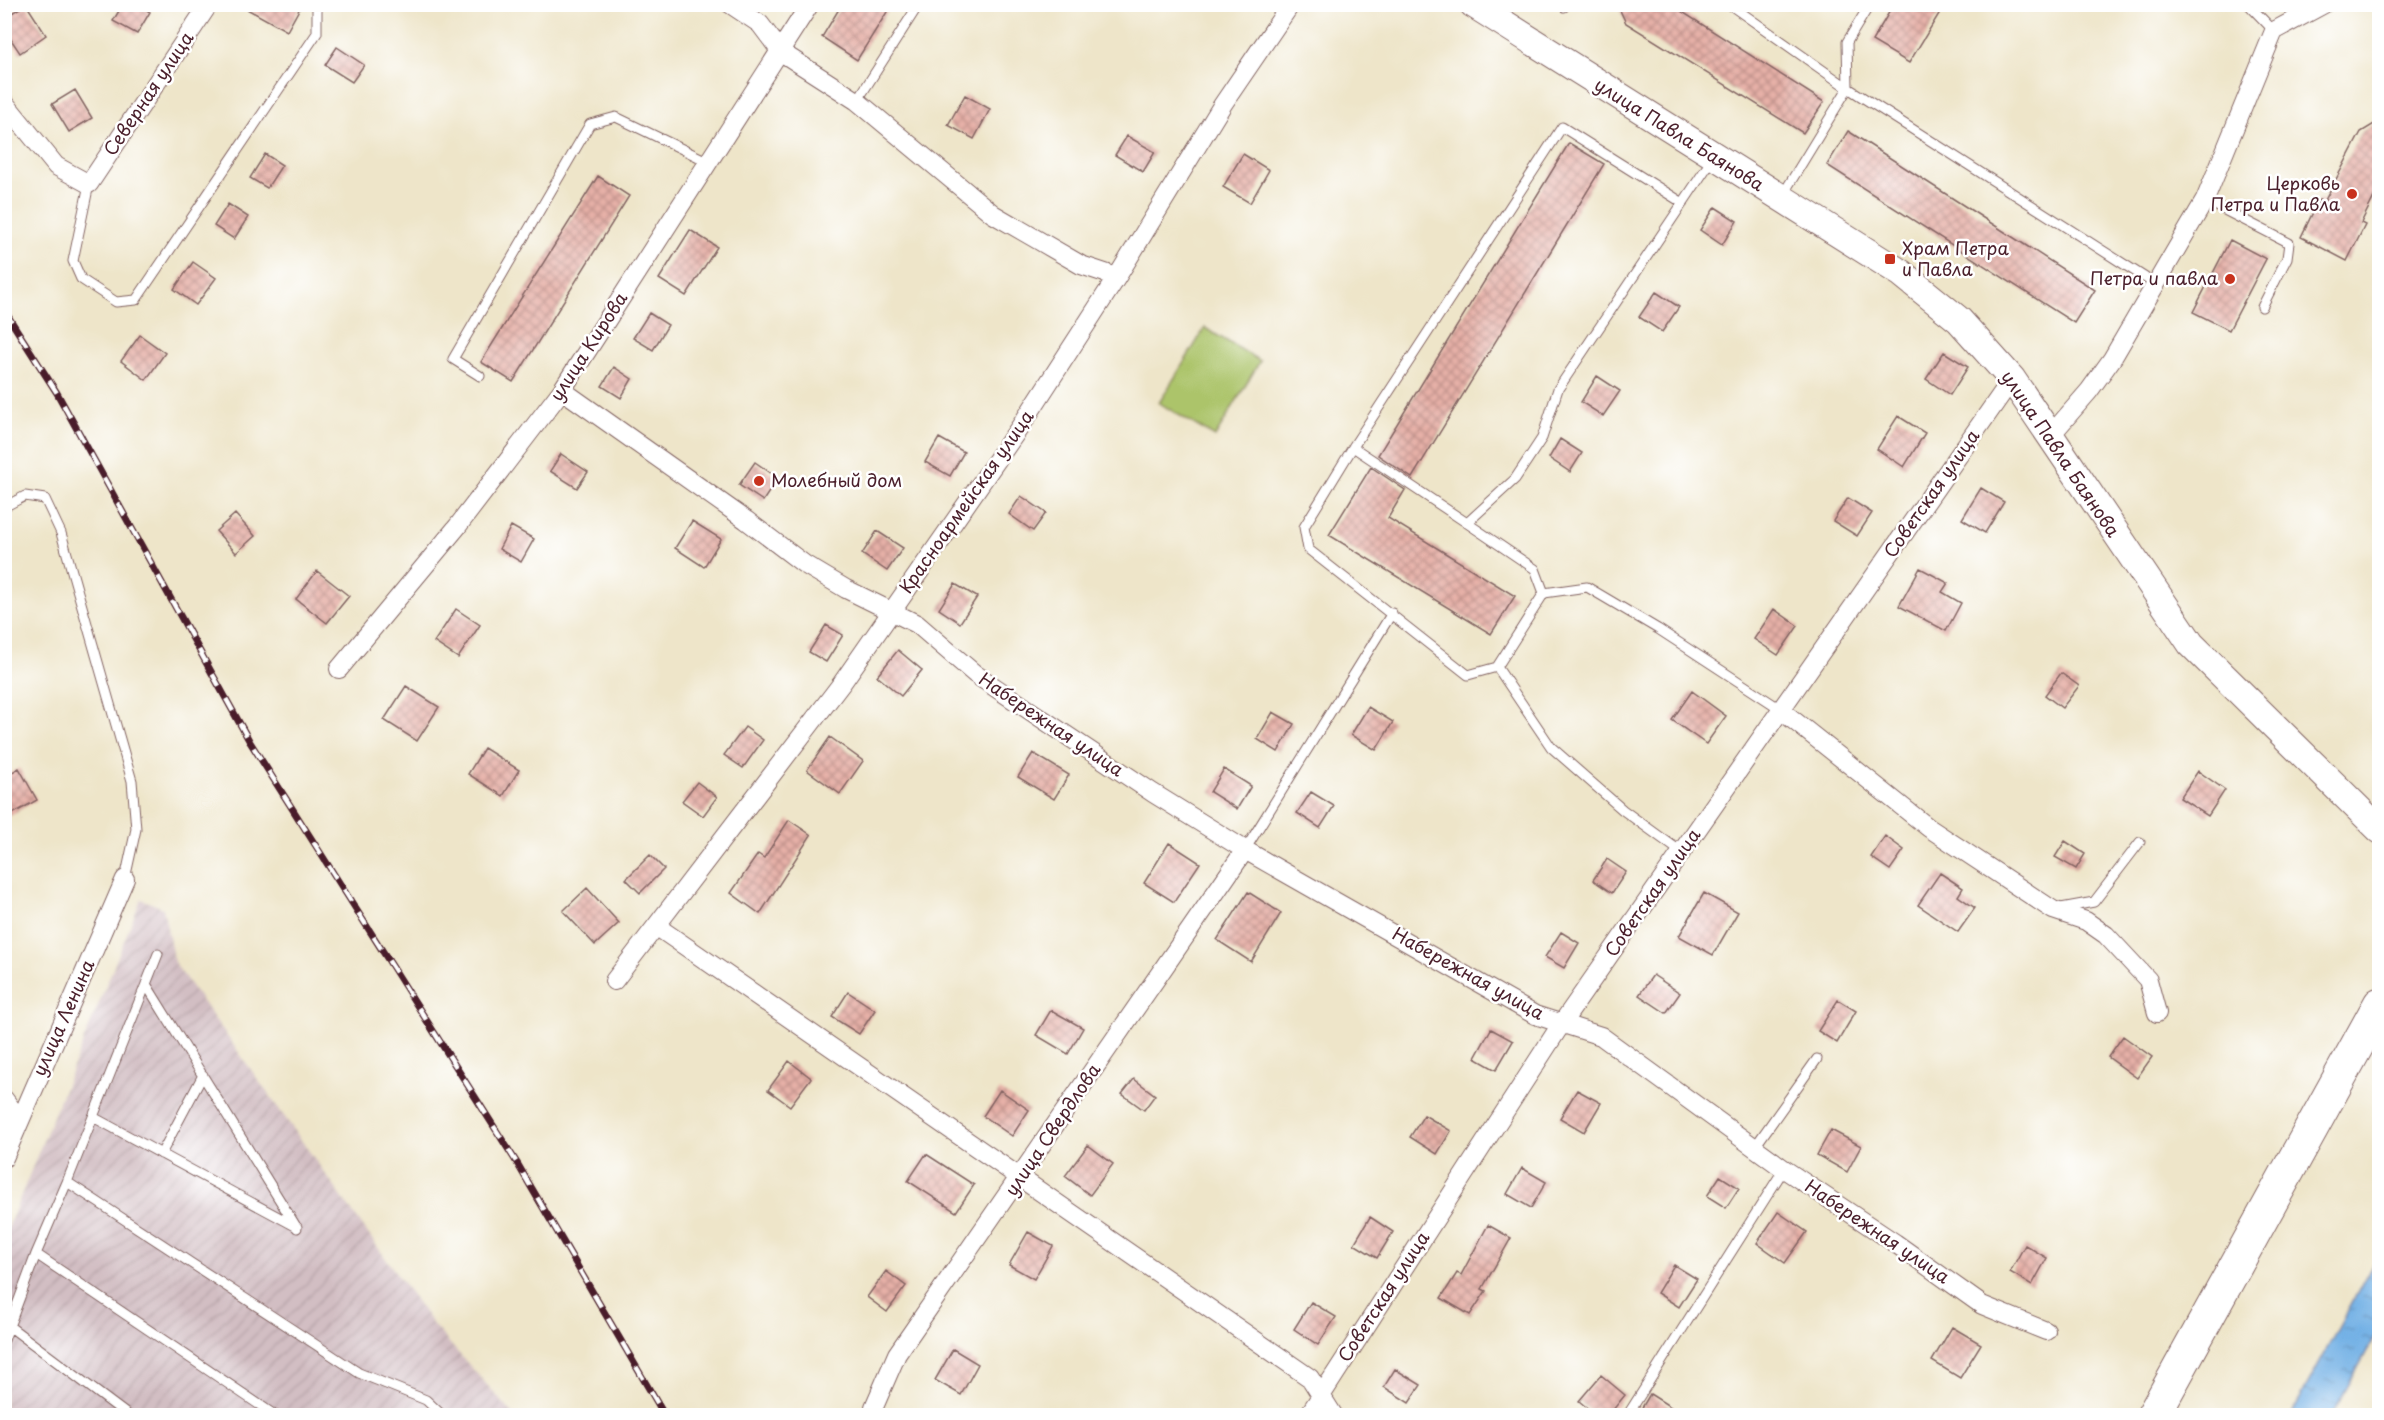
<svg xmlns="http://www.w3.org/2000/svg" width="2384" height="1420" font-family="'Playpen Sans',sans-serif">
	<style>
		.industrial { fill: url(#industrial-furrows) }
		.pitch { fill: #acc46a; stroke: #7b724a; stroke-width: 1.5 }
		.water { fill: url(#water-ripples); stroke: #5e6888; stroke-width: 1.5 }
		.building { fill: url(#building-cross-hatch) }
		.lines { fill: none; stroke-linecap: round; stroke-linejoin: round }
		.lane-casing { stroke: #836462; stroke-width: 11 }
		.street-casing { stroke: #836462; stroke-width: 20 }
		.secondary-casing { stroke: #836462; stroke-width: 29 }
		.highway-casing { stroke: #836462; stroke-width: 35 }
		.lane { stroke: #fff; stroke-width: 9 }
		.street { stroke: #fff; stroke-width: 18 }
		.secondary { stroke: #fff; stroke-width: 27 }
		.highway { stroke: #fff; stroke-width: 33 }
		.rail-casing { stroke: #4a1f2b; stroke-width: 7 }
		.rail { stroke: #fff; stroke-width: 4.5; stroke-dasharray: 14; stroke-linecap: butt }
		.poi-dot { fill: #c8321e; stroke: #fff; stroke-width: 2 }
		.labels { text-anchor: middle; stroke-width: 5; stroke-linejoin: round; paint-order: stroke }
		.street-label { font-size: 18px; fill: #4a1f2b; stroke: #fff }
		.poi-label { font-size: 18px; fill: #4a1f2b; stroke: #fff; text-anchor: end }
	</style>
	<defs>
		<pattern id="industrial-furrows" width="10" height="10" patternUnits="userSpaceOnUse" patternTransform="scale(1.5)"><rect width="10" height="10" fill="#d2bec3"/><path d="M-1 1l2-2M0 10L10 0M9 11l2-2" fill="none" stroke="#b6a3a8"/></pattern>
		<pattern id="water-ripples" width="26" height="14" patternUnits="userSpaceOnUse" patternTransform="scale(1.5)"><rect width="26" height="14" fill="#73b1e5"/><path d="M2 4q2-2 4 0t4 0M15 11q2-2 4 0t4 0" fill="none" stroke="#608fba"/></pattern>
		<pattern id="building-cross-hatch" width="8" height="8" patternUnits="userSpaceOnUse" patternTransform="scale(1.5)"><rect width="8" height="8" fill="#e6b0a7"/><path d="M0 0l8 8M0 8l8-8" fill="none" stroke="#bc8f88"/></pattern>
	</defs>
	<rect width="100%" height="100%" fill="#fff"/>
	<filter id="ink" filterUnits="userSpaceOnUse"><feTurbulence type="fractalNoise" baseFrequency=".0167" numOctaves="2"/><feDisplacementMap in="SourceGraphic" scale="12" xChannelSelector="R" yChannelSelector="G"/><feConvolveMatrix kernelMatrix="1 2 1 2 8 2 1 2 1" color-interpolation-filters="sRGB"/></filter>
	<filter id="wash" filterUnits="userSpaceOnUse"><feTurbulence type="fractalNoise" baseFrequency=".008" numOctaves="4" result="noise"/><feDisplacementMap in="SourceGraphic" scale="24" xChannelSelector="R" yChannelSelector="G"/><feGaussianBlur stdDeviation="1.35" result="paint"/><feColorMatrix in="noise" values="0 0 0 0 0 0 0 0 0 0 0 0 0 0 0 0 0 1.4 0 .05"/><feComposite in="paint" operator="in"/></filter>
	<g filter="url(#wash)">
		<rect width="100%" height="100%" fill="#eee5c9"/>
		<path class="industrial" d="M141,899L163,908L174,962L434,1326L514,1415L5,1416V1235Z"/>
		<path class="pitch" d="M1205,328L1260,361L1215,437L1159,403Z"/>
		<path class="water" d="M2379,1253V1329L2332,1415H2291Z"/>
		<g id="blocks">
			<path class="building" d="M26,4L46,35L20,53L4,29V18Z
				M123,4H137L150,12L137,34L113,21Z
				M238,4H302L287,31Z
				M842,4H892L857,60L822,37Z
				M1617,4H1670L1824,102L1803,133L1626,23Z
				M1894,4H1945L1909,63L1872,41Z
				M337,47L364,65L352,82L325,65Z
				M75,90L92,118L69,132L52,104Z
				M965,95L990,109L974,139L948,125Z
				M2379,121V187L2361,223L2365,225L2347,261L2301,237L2319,200L2324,202L2361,132Z
				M1848,131L2095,290L2074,323L1827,165Z
				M1127,136L1155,152L1143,172L1115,155Z
				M1569,143L1604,164L1412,478L1378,455Z
				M265,154L282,165L267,188L250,178Z
				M1243,154L1269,170L1250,203L1223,187Z
				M598,176L629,196L513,382L481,362Z
				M228,204L248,217L234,239L214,226Z
				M1715,207L1737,221L1722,245L1700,230Z
				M690,230L717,247L686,296L659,279Z
				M2230,240L2266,259L2229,330L2193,312Z
				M193,262L216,278L196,305L174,289Z
				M1656,292L1679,307L1662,332L1639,317Z
				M649,313L668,325L653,350L633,338Z
				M140,335L165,353L146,380L121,361Z
				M1944,352L1968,367L1950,395L1926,379Z
				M614,367L632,379L621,398L602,386Z
				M1597,376L1620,391L1603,416L1581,402Z
				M1898,416L1925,433L1904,467L1877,449Z
				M939,438L964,452L950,476L925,462Z
				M1560,439L1582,453L1570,472L1549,458Z
				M561,454L588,472L577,488L550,471Z
				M755,462L778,478L763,501L739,485Z
				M1371,467L1405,490L1388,518L1515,596L1491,634L1329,535Z
				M1981,488L2004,502L1985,533L1962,519Z
				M1021,496L1046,513L1033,531L1009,514Z
				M1848,498L1872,513L1857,536L1833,521Z
				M235,514L255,536L236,553L216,531Z
				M692,521L721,539L704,567L675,548Z
				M511,526L534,539L521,562L499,549Z
				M877,531L903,548L887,571L862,554Z
				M1920,568L1948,583L1942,592L1961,603L1946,631L1899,606Z
				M317,571L349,596L327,623L296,599Z
				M955,584L977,597L960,623L939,609Z
				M456,609L480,625L458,658L434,642Z
				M1774,609L1798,626L1778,655L1754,639Z
				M826,625L843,635L826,662L809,652Z
				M898,650L922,670L901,696L877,676Z
				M2061,673L2079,686L2062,708L2045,695Z
				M406,686L439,707L417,741L384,720Z
				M1692,691L1726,716L1706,744L1672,720Z
				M1368,707L1393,722L1376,750L1351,735Z
				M1273,712L1294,724L1278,752L1257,739Z
				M745,727L763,740L743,768L724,755Z
				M830,737L863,761L840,794L807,770Z
				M484,748L519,770L503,796L468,774Z
				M1033,753L1069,775L1054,799L1018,777Z
				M19,768L37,800L4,819V777Z
				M1224,769L1251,786L1237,809L1210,792Z
				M2198,771L2225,790L2208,816L2180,798Z
				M697,782L717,797L703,816L682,801Z
				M1311,792L1334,806L1320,828L1297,813Z
				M789,820L811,835L760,914L731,893L758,854L764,858Z
				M1885,836L1904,850L1890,870L1871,857Z
				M2065,841L2085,854L2076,869L2055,857Z
				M1169,843L1200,863L1174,902L1144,883Z
				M650,855L664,869L640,893L626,879Z
				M1607,859L1626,872L1612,893L1593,880Z
				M1940,873L1963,888L1958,896L1975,908L1958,932L1918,905Z
				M587,888L619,923L595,945L563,911Z
				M1248,892L1281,913L1251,962L1217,940Z
				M1704,893L1738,912L1713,955L1679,936Z
				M1561,932L1579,943L1564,968L1545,957Z
				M1653,975L1680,993L1666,1013L1639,995Z
				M848,992L875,1010L859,1034L832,1017Z
				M1838,1000L1856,1011L1837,1043L1818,1031Z
				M1051,1010L1083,1028L1068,1054L1036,1035Z
				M1491,1029L1513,1041L1496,1070L1475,1058Z
				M2123,1036L2152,1057L2137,1078L2108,1057Z
				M789,1061L811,1078L790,1106L768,1090Z
				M1134,1079L1155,1095L1144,1110L1122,1094Z
				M1000,1090L1029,1110L1012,1136L983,1116Z
				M1577,1090L1601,1103L1584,1132L1560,1118Z
				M1424,1115L1451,1131L1437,1154L1410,1137Z
				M1831,1130L1861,1146L1847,1172L1817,1155Z
				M1088,1145L1113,1164L1090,1195L1065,1176Z
				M926,1154L974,1185L956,1212L908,1181Z
				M1522,1168L1546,1182L1531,1208L1507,1194Z
				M1720,1176L1739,1188L1726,1208L1707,1196Z
				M1778,1212L1807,1232L1785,1263L1757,1243Z
				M1370,1217L1393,1232L1377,1258L1354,1244Z
				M1488,1225L1511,1238L1482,1289L1486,1291L1470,1315L1441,1298L1457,1273L1461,1275Z
				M1028,1232L1053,1246L1034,1279L1009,1265Z
				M2025,1245L2047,1258L2032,1285L2010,1272Z
				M1674,1265L1697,1279L1679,1307L1657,1293Z
				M886,1271L906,1286L887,1312L867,1297Z
				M1311,1302L1336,1317L1318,1345L1294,1329Z
				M1952,1327L1981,1344L1960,1378L1932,1361Z
				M953,1349L978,1364L961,1395L935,1380Z
				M1395,1369L1421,1385L1409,1403L1384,1387Z
				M1601,1375L1625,1395L1608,1416H1597L1579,1401Z
				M1650,1394L1685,1416H1637Z"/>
		</g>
	</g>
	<g filter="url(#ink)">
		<use href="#blocks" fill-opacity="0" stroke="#836462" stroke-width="1.5"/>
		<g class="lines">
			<g class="lane-casing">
				<path id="lane" d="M1563,4L1564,7
					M1729,4L1848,88L2155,284
					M2248,4L2274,31
					M857,101L919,4
					M89,184L73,261L81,279L116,302L136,300L317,33V4
					M1782,196L1848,88L1847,42L1870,4
					M2205,200L2289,243L2287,258L2262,307
					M480,376L453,359L590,124L616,117L709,162
					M1353,447L1467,523L1515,479L1542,438L1558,389L1713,158
					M4,507L25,496L45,499L61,533L132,781L136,829L125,879
					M1467,523L1535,569L1544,593
					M1544,593L1497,667L1468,675L1308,549L1304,527L1353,447L1562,127L1683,203
					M1544,593L1587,587L1658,629L1782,710
					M1497,667L1551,747L1623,810L1681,852
					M1245,850L1392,613
					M2061,908L2094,902L2140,842
					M146,984L297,1228
					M93,1117L297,1227
					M1754,1148L1817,1059
					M161,1154L203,1075
					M67,1182L359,1373L426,1400L443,1416
					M36,1254L276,1416
					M9,1326L129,1416
					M4,1340L36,1254L67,1182L158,954
					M1627,1416L1784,1169"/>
			</g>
			<g class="street-casing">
				<path id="street" d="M730,4L760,24L781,52L857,101L993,214L1081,265L1117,277
					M4,102L56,166L89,184L209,4
					M562,390L746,520L804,564L846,589L917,624L975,674L1153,793L1245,850L1535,1015L1601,1036L1784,1169L1895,1243L1982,1305L2046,1331
					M2050,436L2089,391L2112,359L2205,200L2274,31L2324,4
					M339,669L457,527L562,390L810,4
					M1782,711L1929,828L2053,910L2086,921L2106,935L2148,980L2157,1013
					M656,926L1310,1378L1334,1416
					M614,981L842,683L1022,424L1117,277L1223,104L1291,4
					M4,1099L13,1111L21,1116
					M4,1158L125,879
					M874,1416V1407L897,1354L1245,850
					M1308,1416L1562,1023L2012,379"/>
			</g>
			<g class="secondary-casing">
				<path id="secondary" d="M1473,4L1901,273L1959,320L2012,379L2191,644L2380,830"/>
			</g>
			<g class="highway-casing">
				<path id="highway" d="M2153,1416L2380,1004"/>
			</g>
			<use href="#lane" class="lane"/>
			<use href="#street" class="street"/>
			<use href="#secondary" class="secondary"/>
			<use href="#highway" class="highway"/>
			<g class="rail-casing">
				<path id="rail" d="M4,310L57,393L250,742L517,1163L665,1416"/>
			</g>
			<use href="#rail" class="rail"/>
		</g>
	</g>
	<g class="poi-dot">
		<circle cx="2352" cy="194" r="6"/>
		<rect x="1884" y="253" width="12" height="12" rx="3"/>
		<circle cx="2230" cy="279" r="6"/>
		<circle cx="759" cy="481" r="6"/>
	</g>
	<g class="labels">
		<g class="street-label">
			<text transform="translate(149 94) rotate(-56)" y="6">Северная улица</text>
			<text transform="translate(1679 135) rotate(32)" y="6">улица Павла Баянова</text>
			<text transform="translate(589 347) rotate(-57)" y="6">улица Кирова</text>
			<text transform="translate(2060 454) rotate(56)" y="6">улица Павла Баянова</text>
			<text transform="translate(1932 494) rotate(-55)" y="6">Советская улица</text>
			<text transform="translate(967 502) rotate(-55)" y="6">Красноармейская улица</text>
			<text transform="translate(1051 725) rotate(34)" y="6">Набережная улица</text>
			<text transform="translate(1653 893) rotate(-55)" y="6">Советская улица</text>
			<text transform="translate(1468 974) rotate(29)" y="6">Набережная улица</text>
			<text transform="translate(64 1018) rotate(-66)" y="6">улица Ленина</text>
			<text transform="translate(1053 1130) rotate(-56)" y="6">улица Свердлова</text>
			<text transform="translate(1877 1232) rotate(34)" y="6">Набережная улица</text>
			<text transform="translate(1384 1297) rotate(-57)" y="6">Советская улица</text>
		</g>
		<g class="poi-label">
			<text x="2340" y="190">Церковь<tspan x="2340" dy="21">Петра и Павла</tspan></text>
			<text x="1902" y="255" text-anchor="start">Храм Петра<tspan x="1902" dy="21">и Павла</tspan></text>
			<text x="2218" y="285">Петра и павла</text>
			<text x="771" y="487" text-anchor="start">Молебный дом</text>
		</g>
	</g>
	<rect width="2384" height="1420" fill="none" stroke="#fff" stroke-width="24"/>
</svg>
